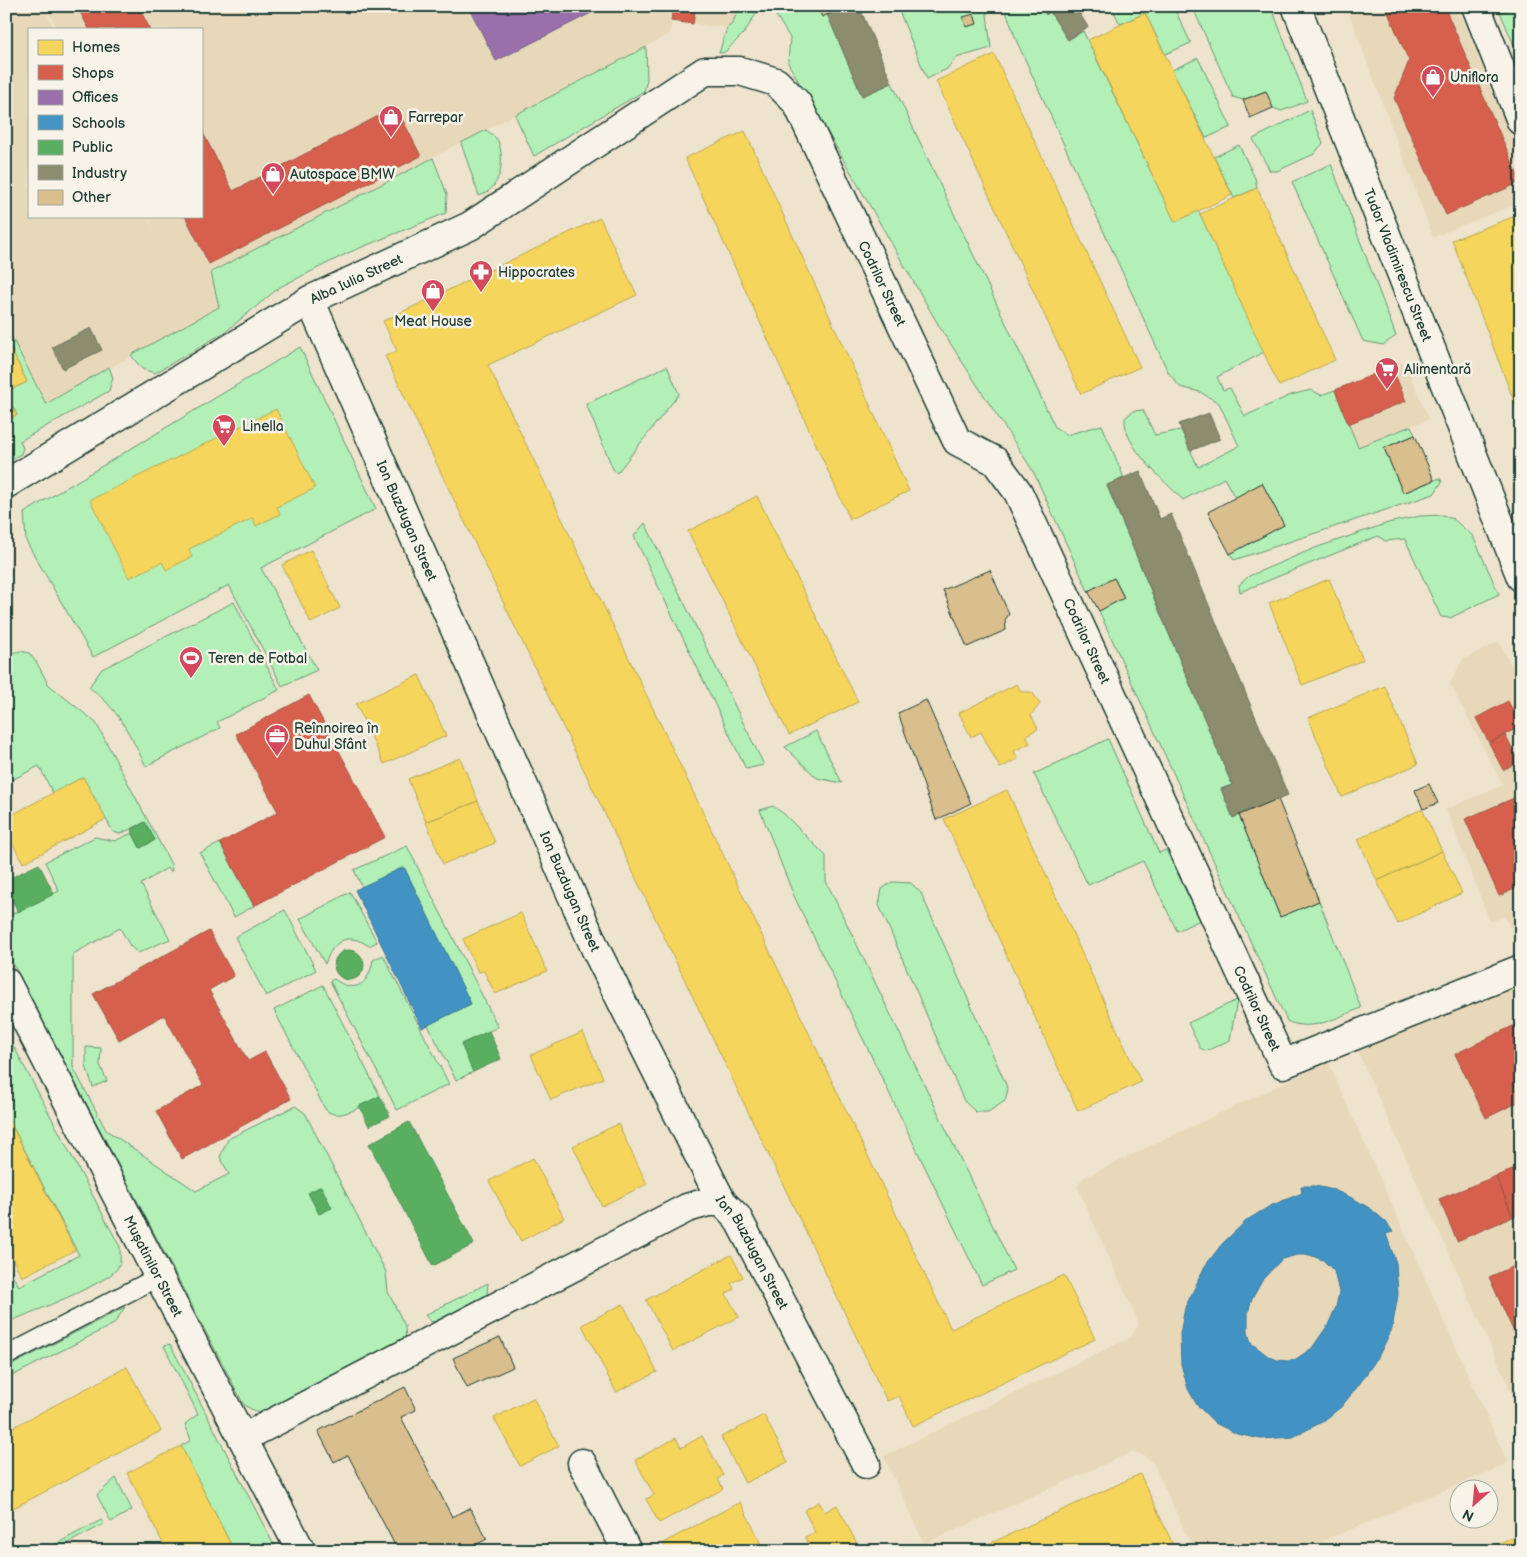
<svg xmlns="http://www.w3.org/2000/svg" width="1527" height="1557" font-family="'Balsamiq Sans',sans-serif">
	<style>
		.built { fill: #e8d8ba }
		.green { fill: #b2f0b7; stroke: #689676 }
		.homes { fill: #f6d55c; stroke: #b6a750 }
		.shops { fill: #d6604d; stroke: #9f5646 }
		.offices { fill: #9970ab; stroke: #746187 }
		.schools { fill: #4393c3; stroke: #387998; fill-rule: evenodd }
		.public { fill: #5aae61; stroke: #488c54 }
		.industry { fill: #8c8c6e; stroke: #6b745d }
		.building { fill: #d9be8e; stroke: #1f3d34 }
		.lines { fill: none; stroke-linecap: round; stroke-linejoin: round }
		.lane-casing { stroke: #1f3d34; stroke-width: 21 }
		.street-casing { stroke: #1f3d34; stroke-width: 31 }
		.primary-casing { stroke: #1f3d34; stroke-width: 31 }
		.lane { stroke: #f7f3e8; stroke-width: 18 }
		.street { stroke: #f7f3e8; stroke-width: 28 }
		.primary { stroke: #f7f3e8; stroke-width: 28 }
		.labels { text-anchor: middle; stroke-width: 5; stroke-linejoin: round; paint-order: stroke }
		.poi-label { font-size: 14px; fill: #1f3d34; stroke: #f7f3e8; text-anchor: start }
		.street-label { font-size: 14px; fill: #1f3d34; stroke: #f7f3e8 }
	</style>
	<rect width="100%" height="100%" fill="#eee3cd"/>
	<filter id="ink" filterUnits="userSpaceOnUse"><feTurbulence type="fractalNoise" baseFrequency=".02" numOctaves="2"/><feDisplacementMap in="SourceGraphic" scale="10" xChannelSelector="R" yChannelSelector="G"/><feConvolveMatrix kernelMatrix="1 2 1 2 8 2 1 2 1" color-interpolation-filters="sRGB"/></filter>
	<g filter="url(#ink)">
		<path class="built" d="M6,6H44L54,29H29V216H147L154,230L148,216H201V29H57L46,6H740L732,24L727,28L671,21L670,34L212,272L219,307L46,404L6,326Z
			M1346,6H1457L1521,161V202L1433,237Z
			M1405,362L1429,419L1358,447L1335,390Z
			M1499,642L1521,682L1516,692L1521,703V937L1517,939L1504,916L1490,922L1446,809L1503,785L1450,684L1463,659Z
			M1521,986V1413L1357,1050Z
			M1328,1062L1506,1459L1505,1465L1299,1551H1194L1153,1463L1143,1455L1132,1452L924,1544L884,1456L1131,1337L1139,1324L1077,1186L1083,1178Z"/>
		<path class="green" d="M740,6H761L744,33L725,52L719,53L727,28L732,24Z
			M779,6H817L822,17L827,14L862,96L892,83L1055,427L1066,435L1102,425L1124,478L1107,486L1232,785L1221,789L1233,817L1239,815L1280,917L1319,901L1361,1008C1338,1017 1311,1033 1287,1021L1099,611L1124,597L1114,578L1088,591L1033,471L939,326L788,63L790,38L774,12Z
			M897,6H986L991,48L956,58L947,69L927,79Z
			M1004,6H1041L1046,14L1050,12L1068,40L1083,31L1175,222L1198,211L1200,214L1264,352L1217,377L1223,390L1230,388L1245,416L1291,395L1311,390L1321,395L1335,390L1358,447L1411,426L1415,435L1384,448L1403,493L1440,478L1442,482L1434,494L1234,560L1230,554L1284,525L1262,483L1235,498L1224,478L1183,500C1164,480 1123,447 1125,418L1133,411L1143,410L1155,435L1181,430L1198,467L1239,446L1219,403L1200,392L1180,387L1168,372L1017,42Z
			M1111,6H1173L1191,43L1165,54L1145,13L1120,24Z
			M1192,6H1271L1307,101L1282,111L1273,108L1265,91L1243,100L1233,97Z
			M1521,6V62L1500,12Z
			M646,47L647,80L644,91L534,156L515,115Z
			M1198,58L1231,127L1206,138L1172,70Z
			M1310,110L1323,143L1314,154L1277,171H1270L1253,139Z
			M486,130C490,133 496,137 498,141C506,161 500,190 479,196L461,143Z
			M1239,145L1255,178L1257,188L1234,198L1214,157Z
			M433,158L447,194L446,213L350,252L280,287L225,332L155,373L142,369L131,355L219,307L211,272Z
			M1331,164L1396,336L1383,345L1363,341L1292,182Z
			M6,326L46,404L109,367L113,378L109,391L20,441L23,448L21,454L6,462V421L17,415L6,392L27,382L6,339Z
			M300,347L376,509L261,568L317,670L282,686L229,585L93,657L26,541L24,513Z
			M667,366L679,394L617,473L613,469L586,404Z
			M1443,515L1453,519L1473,536L1499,594L1450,618L1441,617L1405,539L1385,541L1378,536L1240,592L1239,585L1249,576L1315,548L1388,523L1420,516Z
			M645,523L764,765L746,769L634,536Z
			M234,602L279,690L217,722L220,728L146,766C129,734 119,709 89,687L102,669Z
			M21,651L29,653L37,663L48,684L96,723L171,864L172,871H169L167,868L141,884L170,939L138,953L130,946L120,928L73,954V1067L106,1130L196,1191L229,1174L220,1157L228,1139L295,1106L305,1113L386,1272L388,1292L405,1326L406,1341L260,1414L244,1405L6,950V917L59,891L45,862L95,837L115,841L132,833L141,848L155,840L145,822L120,834L113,832L83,777L53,793L39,766L6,783V654Z
			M816,731L842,783L817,778L785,747Z
			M1108,739L1159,853L1166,850L1200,920L1177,931L1143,861L1088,885L1034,774Z
			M773,806L784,814L826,856V881L1014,1270L982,1285L794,896L760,810Z
			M220,843L254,906L234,917L200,853Z
			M407,846L498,1027L461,1044L473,1072L456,1080L428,1025L471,1004L404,867L362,887L354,870Z
			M892,882L911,883L921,893L1008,1089L1005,1101L988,1112H976L964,1101L879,905L882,889Z
			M350,892L377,942L369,946C347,931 333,941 325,964L300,919Z
			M285,910L316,970L266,996L235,937Z
			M383,955L449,1084L397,1110L330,981L334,979C356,995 369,984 373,960Z
			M323,985L380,1096C365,1103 339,1124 325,1109L274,1010Z
			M1237,1000L1230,1040L1206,1051L1200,1048L1188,1023Z
			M6,1032L120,1247C120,1256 122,1263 116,1270C105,1284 32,1312 11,1321L6,1310V1266L19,1286L79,1255L6,1114Z
			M86,1047L101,1048L100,1065L107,1081L93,1087L86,1066Z
			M488,1283L487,1294L482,1304L440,1323L430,1321L425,1315Z
			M125,1307L114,1324L6,1379V1368Z
			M170,1344L277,1551H234L181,1446L191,1440L185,1424L198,1414L164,1346Z
			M116,1478L132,1510L111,1522L97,1495Z
			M101,1520L104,1524L53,1551H43Z"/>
		<path class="homes" d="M1145,13L1232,195L1175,222L1088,40Z
			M994,54L1140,367L1081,394L936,81Z
			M745,131L909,491L850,519L685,158Z
			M1257,188L1335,360L1279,386L1200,214Z
			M1521,214V419L1452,240Z
			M600,218L637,295L488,365L951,1329L1064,1275L1095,1339L913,1426L899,1396L887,1401L385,356L397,351L383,321Z
			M6,339L27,382L6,392Z
			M6,394L17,415L6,421Z
			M276,409L315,488L277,507L280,514L256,526L253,518L189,549L192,557L166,570L162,562L129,578L90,500Z
			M757,496L858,702L789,735L688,531Z
			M311,550L340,608L311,623L282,565Z
			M1329,579L1363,660L1302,685L1269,603Z
			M419,675L446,736L384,764L356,704Z
			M1017,684L1021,692H1032L1040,704L1031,715L1038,729L1026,735L1030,743L1014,751L1018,759L1000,768L981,732L971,737L959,713Z
			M1385,686L1418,764L1342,797L1308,718Z
			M460,758L478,801L426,822L408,779Z
			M83,777L106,819L23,863L6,831V818Z
			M1007,790L1141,1082L1078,1111L944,819Z
			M478,801L495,843L443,864L426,822Z
			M1422,809L1442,851L1377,881L1358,839Z
			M1442,851L1462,893L1398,924L1377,881Z
			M521,913L547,971L495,994L484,971L478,972L463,939Z
			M583,1032L603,1078L551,1100L531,1055Z
			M6,1114L75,1250L22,1277L6,1247Z
			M618,1124L647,1184L602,1206L573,1146Z
			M533,1158L564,1218L521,1241L489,1181Z
			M731,1255L743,1277L731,1283L734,1289L726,1294L739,1317L673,1351L646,1300Z
			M623,1304L657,1372L616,1392L582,1325Z
			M127,1367L161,1431L6,1512V1431Z
			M533,1398L559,1446L520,1466L494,1418Z
			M764,1415L788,1462L745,1483L721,1437Z
			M702,1436L723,1475L718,1479L723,1489L659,1523L646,1499L654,1495L635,1460L676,1438L681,1448Z
			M181,1446L234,1551H167L127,1473Z
			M1140,1474L1176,1551H974Z
			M740,1502L765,1550L667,1551L663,1543Z
			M819,1502L825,1512L837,1505L859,1548L854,1551H813L805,1537L815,1532L804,1510Z
			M1519,1534L1521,1551H1483Z"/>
		<path class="shops" d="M77,6H138L150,29H89Z
			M673,6H696L693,24L671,21Z
			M1385,6H1444L1521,182L1446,215L1394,98L1409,61Z
			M396,107L421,156L209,264L185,216H201V129L233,191Z
			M1392,367L1406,401L1348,424L1335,390Z
			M309,695L385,837L254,906L220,843L278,812L236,734Z
			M1508,701L1521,726L1489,743L1476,718Z
			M1505,735L1519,762L1503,770L1489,743Z
			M1521,795V886L1499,896L1465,819Z
			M209,931L234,976L209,990L248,1061L265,1052L291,1099L182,1159L156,1111L203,1085L164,1015L119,1040L93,994Z
			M1521,1022V1101L1486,1118L1455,1054Z
			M1521,1167V1214L1513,1217L1496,1176Z
			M1496,1176L1513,1217L1457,1241L1439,1199Z
			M1521,1263V1348L1489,1277Z"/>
		<path class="offices" d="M468,6H605L496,61Z"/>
		<path class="schools" d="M404,867L471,1004L422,1028L355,890Z
			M1301,1186H1315L1334,1190L1354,1199L1371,1209L1386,1222L1393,1232L1386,1234L1396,1263L1398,1295L1392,1329L1378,1357L1358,1386L1341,1407L1322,1422L1293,1437L1261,1439L1237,1434L1215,1423L1197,1405L1188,1389L1181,1364L1180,1334L1185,1308L1205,1266L1222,1244L1247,1220L1270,1206L1302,1193ZM1297,1255H1310L1323,1260L1334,1271L1339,1292L1336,1307L1328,1325L1312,1348L1296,1359L1287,1361L1277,1360L1268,1356L1251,1343L1248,1332V1313L1251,1301L1263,1279L1282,1259Z"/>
		<path class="public" d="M145,822L155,840L140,848L131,830Z
			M39,864L54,894L18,912L6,887V880Z
			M334 965a15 15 0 1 1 30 0a15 15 0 1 1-30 0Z
			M489,1031L501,1059L473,1072L461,1044Z
			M380,1096L390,1116L369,1126L359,1106Z
			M409,1122L474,1244L433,1266L369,1144Z
			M321,1186L332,1208L319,1214L308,1193Z"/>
		<path class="industry" d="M847,6H859L892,83L862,96L827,14Z
			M1041,6H1075L1088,27L1068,40L1050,12L1046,15Z
			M91,328L102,350L63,369L52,347Z
			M1209,413L1220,439L1190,451L1179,424Z
			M1140,471L1160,519L1171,514L1288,795L1233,818L1221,789L1232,785L1107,485Z"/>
		<path class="building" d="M817,6H847L822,17Z
			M974,14L977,24L966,27L963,17Z
			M1266,91L1273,108L1250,118L1243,100Z
			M1415,435L1434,480L1403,493L1384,448Z
			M1262,483L1284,525L1230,554L1208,512Z
			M990,570L1009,614L1005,620L1006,630L967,647L943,590Z
			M1114,578L1124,598L1099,611L1088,591Z
			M926,700L971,803L936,820L898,713Z
			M1429,784L1438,803L1423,809L1415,790Z
			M1278,799L1319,901L1280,917L1239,815Z
			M500,1337L513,1367L467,1388L453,1358Z
			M405,1387L416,1410L401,1417L452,1517L470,1508L487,1539L464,1551H398L348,1455L334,1462L318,1431Z"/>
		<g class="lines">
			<g class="lane-casing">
				<path id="lane" d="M6,1356L158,1277"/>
			</g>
			<g class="street-casing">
				<g id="street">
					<path d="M1476,6L1521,121"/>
					<path id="s1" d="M310,300L596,950L722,1202L737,1217L866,1464"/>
					<path id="s2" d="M6,484L310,300L470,226L705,71H740L776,82L797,103L957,441L995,461L1018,492L1283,1064L1521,969"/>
					<path id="s3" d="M6,982L301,1551"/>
					<path d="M243,1438L687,1208L708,1202H722"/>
					<path d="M582,1463L627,1551"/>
				</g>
			</g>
			<g class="primary-casing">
				<g id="primary">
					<path id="s4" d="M1296,6L1521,577"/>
				</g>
			</g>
			<use href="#lane" class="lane"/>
			<use href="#street" class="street"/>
			<use href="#primary" class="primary"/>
		</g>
	</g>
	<defs>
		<g id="shop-pin" transform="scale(1.25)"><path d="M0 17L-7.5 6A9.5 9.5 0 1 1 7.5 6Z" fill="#d1495b" stroke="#f7f3e8"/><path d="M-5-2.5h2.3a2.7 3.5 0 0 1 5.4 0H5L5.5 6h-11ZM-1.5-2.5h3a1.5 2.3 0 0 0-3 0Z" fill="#fff"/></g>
		<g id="pharmacy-pin" transform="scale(1.25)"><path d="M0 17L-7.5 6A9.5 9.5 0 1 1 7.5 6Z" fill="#d1495b" stroke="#f7f3e8"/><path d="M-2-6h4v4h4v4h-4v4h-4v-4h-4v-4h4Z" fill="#fff"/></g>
		<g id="supermarket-pin" transform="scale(1.25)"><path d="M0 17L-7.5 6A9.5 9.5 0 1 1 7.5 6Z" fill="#d1495b" stroke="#f7f3e8"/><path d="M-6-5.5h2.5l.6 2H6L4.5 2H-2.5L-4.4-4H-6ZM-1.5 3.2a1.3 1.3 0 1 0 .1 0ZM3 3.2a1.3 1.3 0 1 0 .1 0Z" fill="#fff"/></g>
		<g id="stadium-pin" transform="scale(1.25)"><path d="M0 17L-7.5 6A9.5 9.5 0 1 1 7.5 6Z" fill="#d1495b" stroke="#f7f3e8"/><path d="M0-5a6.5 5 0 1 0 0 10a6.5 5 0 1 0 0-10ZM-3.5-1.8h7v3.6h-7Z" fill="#fff"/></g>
		<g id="office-pin" transform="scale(1.25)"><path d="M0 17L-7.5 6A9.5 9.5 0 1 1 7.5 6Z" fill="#d1495b" stroke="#f7f3e8"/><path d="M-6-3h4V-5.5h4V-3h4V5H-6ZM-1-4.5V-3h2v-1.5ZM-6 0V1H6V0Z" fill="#fff"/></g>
	</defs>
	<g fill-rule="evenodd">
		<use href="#shop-pin" x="1433" y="77"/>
		<use href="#shop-pin" x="391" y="117"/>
		<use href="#shop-pin" x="273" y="174"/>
		<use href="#pharmacy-pin" x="481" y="272"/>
		<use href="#shop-pin" x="433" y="291"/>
		<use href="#supermarket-pin" x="1387" y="369"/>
		<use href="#supermarket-pin" x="224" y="426"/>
		<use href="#stadium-pin" x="191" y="658"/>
		<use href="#office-pin" x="277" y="736"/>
	</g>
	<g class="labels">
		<g class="poi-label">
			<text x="1450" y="82">Uniflora</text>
			<text x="408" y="122">Farrepar</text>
			<text x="290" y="179">Autospace BMW</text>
			<text x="498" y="277">Hippocrates</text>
			<text x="433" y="326" text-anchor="middle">Meat House</text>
			<text x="1404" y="374">Alimentară</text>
			<text x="242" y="431">Linella</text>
			<text x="208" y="663">Teren de Fotbal</text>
			<text x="294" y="733">Reînnoirea în<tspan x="294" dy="16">Duhul Sfânt</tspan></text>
		</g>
		<g class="street-label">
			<text dy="5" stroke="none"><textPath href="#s4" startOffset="278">Tudor Vladimirescu Street</textPath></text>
			<text dy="5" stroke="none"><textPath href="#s2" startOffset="406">Alba Iulia Street</textPath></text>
			<text dy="5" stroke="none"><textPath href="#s2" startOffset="1115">Codrilor Street</textPath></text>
			<text dy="5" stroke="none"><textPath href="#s1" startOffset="241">Ion Buzdugan Street</textPath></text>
			<text dy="5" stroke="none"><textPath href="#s2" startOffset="1535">Codrilor Street</textPath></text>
			<text dy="5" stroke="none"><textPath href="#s1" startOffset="646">Ion Buzdugan Street</textPath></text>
			<text dy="5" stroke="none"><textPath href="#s2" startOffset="1940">Codrilor Street</textPath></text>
			<text dy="5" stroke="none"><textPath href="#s1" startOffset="1051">Ion Buzdugan Street</textPath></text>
			<text dy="5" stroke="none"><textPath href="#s3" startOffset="320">Mușatinilor Street</textPath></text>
		</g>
	</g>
	<rect width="1527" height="1557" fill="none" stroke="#f7f3e8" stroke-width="25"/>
	<rect x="12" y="12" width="1502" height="1532" fill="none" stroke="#1f3d34" stroke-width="2" filter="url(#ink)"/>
	<rect x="28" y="28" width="175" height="190" fill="#f7f3e8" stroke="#a1aaa0"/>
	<rect x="38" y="40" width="25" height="15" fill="#f6d55c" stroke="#a1aaa0"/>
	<text x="72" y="52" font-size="15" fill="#1f3d34">Homes</text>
	<rect x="38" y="65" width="25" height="15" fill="#d6604d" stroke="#a1aaa0"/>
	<text x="72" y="78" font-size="15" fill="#1f3d34">Shops</text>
	<rect x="38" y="90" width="25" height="15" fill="#9970ab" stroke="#a1aaa0"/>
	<text x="72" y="102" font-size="15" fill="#1f3d34">Offices</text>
	<rect x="38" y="115" width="25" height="15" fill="#4393c3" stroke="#a1aaa0"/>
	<text x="72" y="128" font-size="15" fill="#1f3d34">Schools</text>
	<rect x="38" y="140" width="25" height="15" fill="#5aae61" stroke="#a1aaa0"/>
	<text x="72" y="152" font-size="15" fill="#1f3d34">Public</text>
	<rect x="38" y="165" width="25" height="15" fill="#8c8c6e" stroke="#a1aaa0"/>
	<text x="72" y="178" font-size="15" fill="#1f3d34">Industry</text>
	<rect x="38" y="190" width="25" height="15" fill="#d9be8e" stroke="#a1aaa0"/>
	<text x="72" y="202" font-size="15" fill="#1f3d34">Other</text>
	<g transform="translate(1474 1504) rotate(207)"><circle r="24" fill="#f7f3e8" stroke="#a1aaa0"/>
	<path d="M0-4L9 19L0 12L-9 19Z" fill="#d1495b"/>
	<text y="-8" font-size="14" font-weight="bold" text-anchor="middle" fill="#1f3d34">N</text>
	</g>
</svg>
